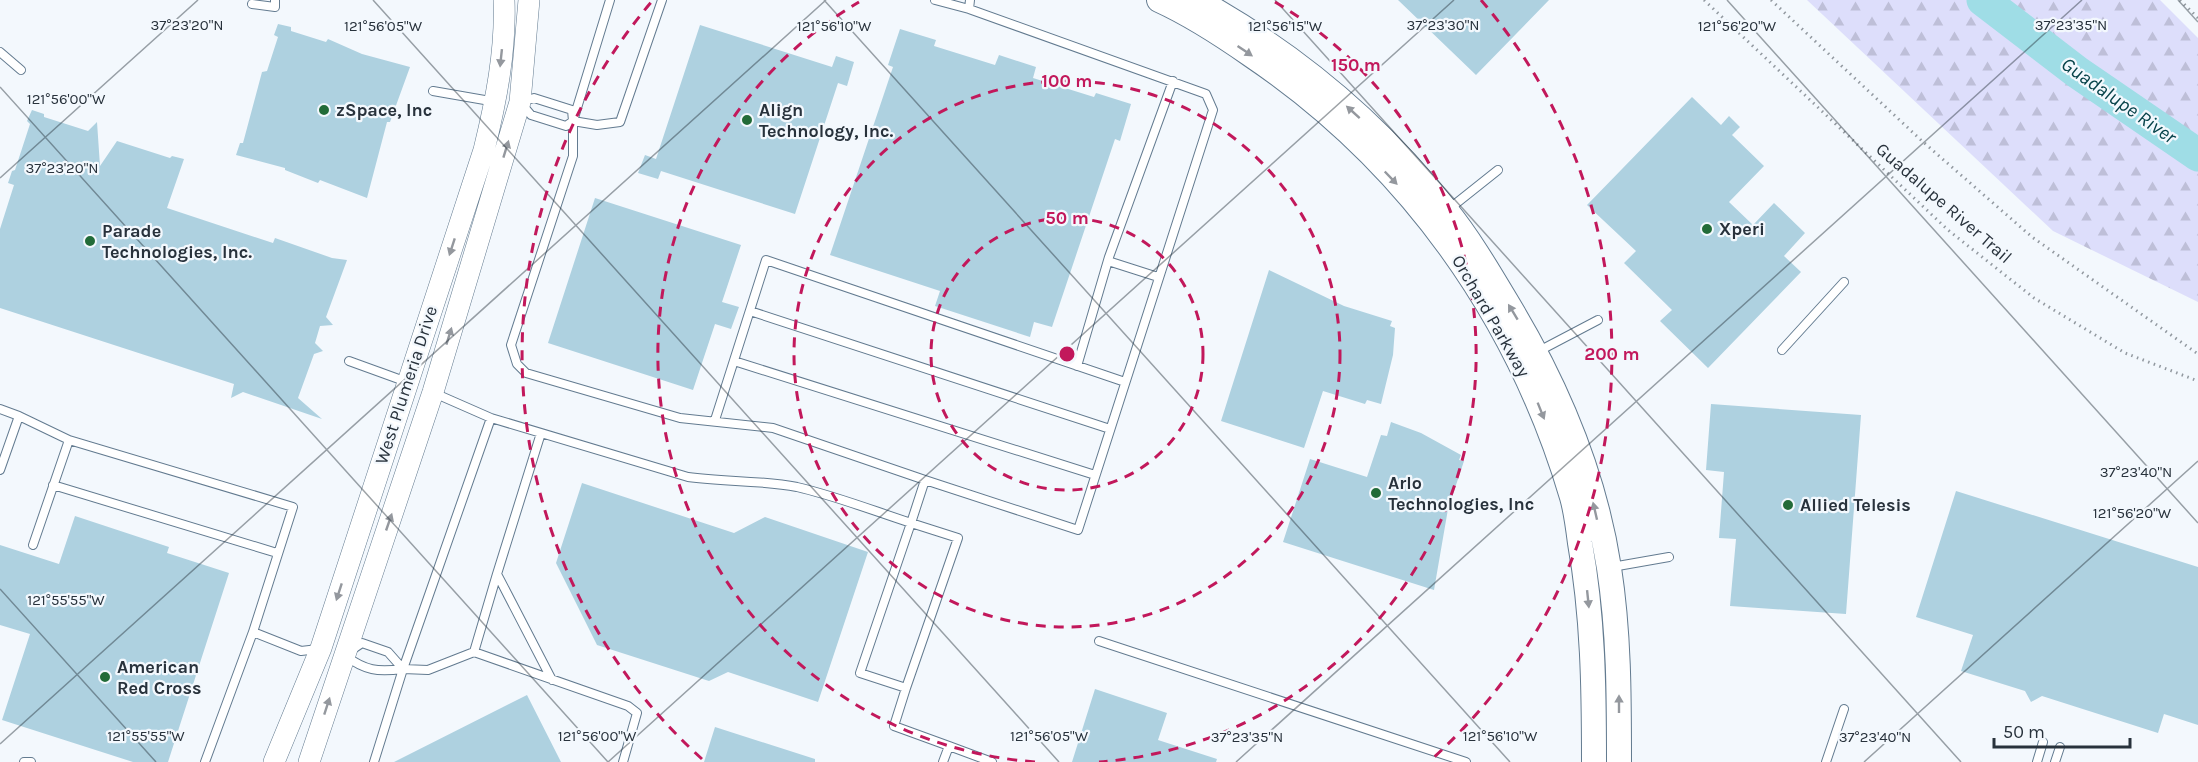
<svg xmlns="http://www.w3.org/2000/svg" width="2198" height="762" viewBox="0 0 2198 762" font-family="Karla,sans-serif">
  <defs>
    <pattern id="forest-firs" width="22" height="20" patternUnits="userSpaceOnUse" patternTransform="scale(1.5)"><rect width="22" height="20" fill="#dddefb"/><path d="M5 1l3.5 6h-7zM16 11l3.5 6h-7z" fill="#bebfd8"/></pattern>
  </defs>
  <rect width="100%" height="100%" fill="#f3f8fd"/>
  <!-- forest -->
  <path fill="url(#forest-firs)" d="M1807 0H2160L2198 38V302L2053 231Z"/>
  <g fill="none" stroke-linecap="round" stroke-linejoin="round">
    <!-- river -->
    <path stroke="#9fdde6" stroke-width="33" d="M1983 0 2077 72 2198 155"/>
  </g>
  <!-- building -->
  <path fill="#aed1e0" d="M1398 0H1549L1476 75Z
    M278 24 291 27V31L326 42 328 39 362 54 410 67 390 122H387L367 198 320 180 318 183 285 170V168L236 155 240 143H243L262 72 267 71 278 37 274 35Z
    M700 25 832 67 836 56 854 62 847 86 838 83 795 214 661 171 658 179 638 173 645 155 656 159Z
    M900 29 936 40 934 46 995 65 999 55 1036 67 1033 78 1094 97 1096 93 1131 104 1120 141 1115 139 1052 327 1034 322 1030 337 935 306 940 291 830 255 893 67 888 65Z
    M1692 97 1721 125 1729 116 1740 127 1732 135 1764 166 1729 202 1753 225 1774 203 1805 233 1784 256 1801 272 1708 368 1660 321 1672 310 1624 263 1636 251 1587 205Z
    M32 110 44 114V117L88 131 97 122 100 166 117 141 170 158 172 156 184 159 167 208 273 243 275 238 332 258 347 260 326 317 333 325 320 326 315 343 323 351 314 354 298 398 322 419 243 392 231 398 234 384 0 308V229L14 185 8 183 12 171 15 170 30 124 27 121Z
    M595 198 741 245 722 302 739 307 731 329 715 324 693 390 548 343Z
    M1269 270 1344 306 1392 321 1390 326 1395 328 1393 355 1381 404 1367 400 1365 404 1323 391 1304 448 1221 421Z
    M1711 404 1861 415 1846 614 1730 606 1736 539 1719 538 1724 472 1706 470Z
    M1391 422 1421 433 1461 455 1459 460 1464 461 1448 509 1434 590 1283 542 1310 459 1367 477 1381 435 1387 436Z
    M582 483 734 533 765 517 868 552 818 702 728 672 709 681 597 645 556 563Z
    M1956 491 2198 567V725L2164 714 2158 733 2042 696 2031 702 2025 691 1961 671 1973 635 1916 617Z
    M75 516 169 547 167 553 229 573 168 762H133L2 720 30 634 0 625V545L59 564Z
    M1095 689 1167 713 1158 740 1217 759 1216 762H1072Z
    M527 695 561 762H394Z
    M715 727 815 759V762H704Z"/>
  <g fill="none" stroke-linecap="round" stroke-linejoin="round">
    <!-- service casing -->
    <g stroke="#637b90" stroke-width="10">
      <path id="service" d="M610 0 573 121V156L511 345 517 364 526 373 680 418 773 428 925 480
        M935 0 969 9
        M252 4 275 7V0
        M0 52 21 70
        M433 91 496 102
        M534 98 572 110 573 121 566 126 531 115 520 102Z
        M573 121 597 125 620 122 662 0
        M1449 209 1498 170
        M1108 261 1158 277
        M750 311 1110 429
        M1782 350 1844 282
        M1537 352 1598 320
        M349 361 407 382
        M734 361 1095 475
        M1077 366 1109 257 1173 81
        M434 393 491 418
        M0 409 19 416 0 470
        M19 416 69 440 293 507 253 632 301 651 318 649
        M715 420 766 260 1125 382
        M541 433 497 574 552 680
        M53 485 277 553
        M33 545 69 440
        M1612 567 1669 557
        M1099 641 1466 762
        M362 643 388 652 403 669C377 672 366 671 344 655Z
        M474 652 497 574
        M403 669 428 670 474 652 628 706 637 713 623 762
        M906 688 958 538 911 523 860 673 906 688 894 726 949 746 943 762
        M949 746 992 762
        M24 762H31
        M205 762 253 632
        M374 762 403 669 491 418 688 477C724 482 761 480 797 487 836 496 874 511 911 523L925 480 1078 530 1213 110 1206 94 969 9 970 0
        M1826 762 1844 709
        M2037 762 2043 742
        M2055 762 2060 747"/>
    </g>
    <!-- tertiary casing -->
    <g stroke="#637b90" stroke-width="22">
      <path id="tertiary" d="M274 762 321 648 484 150C496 101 506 51 504 0
        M309 762 433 392 520 102 529 0"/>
    </g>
    <!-- secondary casing -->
    <g stroke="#637b90" stroke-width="26">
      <path id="secondary" d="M1159 0C1192 15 1221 34 1251 55 1408 161 1518 315 1572 497 1576 511 1578 527 1580 543 1593 616 1594 688 1594 762
        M1197 0C1293 53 1378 124 1446 210 1471 241 1491 276 1512 311 1559 390 1595 477 1609 568 1619 632 1619 697 1619 762"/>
    </g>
    <!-- path -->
    <path stroke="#9299a0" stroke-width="3" stroke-dasharray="1.5 4.5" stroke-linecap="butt" d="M1704 0 1948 230 2034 298 2125 353 2198 381
      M1771 0 1922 141 2032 237 2198 354
      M2180 0 2198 18"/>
    <!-- service -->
    <use href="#service" stroke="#fff" stroke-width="8"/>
    <!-- tertiary -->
    <use href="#tertiary" stroke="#fff" stroke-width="21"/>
    <!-- secondary -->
    <use href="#secondary" stroke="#fff" stroke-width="24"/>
  </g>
  <!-- one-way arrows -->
  <defs><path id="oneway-solid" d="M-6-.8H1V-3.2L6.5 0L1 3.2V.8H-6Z" transform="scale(1.5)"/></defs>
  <g fill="#94989e">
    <use href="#oneway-solid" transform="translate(1245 51) rotate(34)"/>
    <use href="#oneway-solid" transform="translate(501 58) rotate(96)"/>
    <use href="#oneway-solid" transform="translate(1353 112) rotate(-138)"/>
    <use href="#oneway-solid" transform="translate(506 149) rotate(-73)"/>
    <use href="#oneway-solid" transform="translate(1391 178) rotate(46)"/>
    <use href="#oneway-solid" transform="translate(452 247) rotate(108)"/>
    <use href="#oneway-solid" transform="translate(1513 312) rotate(-121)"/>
    <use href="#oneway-solid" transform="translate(449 336) rotate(-73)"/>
    <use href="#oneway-solid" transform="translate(1541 411) rotate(68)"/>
    <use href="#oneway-solid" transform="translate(1595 511) rotate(-103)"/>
    <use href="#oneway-solid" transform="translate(389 522) rotate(-71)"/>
    <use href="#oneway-solid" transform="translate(339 592) rotate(108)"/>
    <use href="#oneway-solid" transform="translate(1588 599) rotate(84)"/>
    <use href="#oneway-solid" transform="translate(1619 704) rotate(-90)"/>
    <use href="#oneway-solid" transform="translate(327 706) rotate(-72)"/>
  </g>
  <!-- ticks -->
  <path fill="none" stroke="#28323c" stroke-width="1.5" stroke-opacity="0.45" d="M373 0 1059 762M824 0 1510 762M1275 0 1961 762M1727 0 2198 523M2178 0 2198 22M0 87 608 762M0 178 198 0M0 589 156 762M0 744 826 0M608 762 1454 0M1236 762 2082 0M1864 762 2198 461"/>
  <!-- distance rings -->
  <g fill="none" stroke="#c2185b" stroke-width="3" stroke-dasharray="10 8">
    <circle cx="1067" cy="354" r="136"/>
    <circle cx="1067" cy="354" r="273"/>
    <path d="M1035 762A409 409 0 0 1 859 2M1275 2A409 409 0 0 1 1099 762"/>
    <path d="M702 759A545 545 0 0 1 653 0M1481 0A545 545 0 0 1 1432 759"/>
  </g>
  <!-- markers -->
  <g fill="#226b38" stroke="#f3f8fd" stroke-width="2">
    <circle cx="324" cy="110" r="6"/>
    <circle cx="747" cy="120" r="6"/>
    <circle cx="1707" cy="229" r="6"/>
    <circle cx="90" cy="241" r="6"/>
    <circle cx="1376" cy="493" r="6"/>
    <circle cx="1788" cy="505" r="6"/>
    <circle cx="105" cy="677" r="6"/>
  </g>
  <g text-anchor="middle" stroke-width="4.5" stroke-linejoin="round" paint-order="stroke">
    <!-- poi labels -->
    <g font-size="18" font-weight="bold" fill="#28323c" stroke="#f3f8fd" text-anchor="start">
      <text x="336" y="116">zSpace, Inc</text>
      <text x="759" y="116">Align<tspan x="759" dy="21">Technology, Inc.</tspan></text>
      <text x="1719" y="235">Xperi</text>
      <text x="102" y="237">Parade<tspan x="102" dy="21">Technologies, Inc.</tspan></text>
      <text x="1388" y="489">Arlo<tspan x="1388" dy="21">Technologies, Inc</tspan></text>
      <text x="1800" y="511">Allied Telesis</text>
      <text x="117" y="673">American<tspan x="117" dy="21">Red Cross</tspan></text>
    </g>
    <!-- street labels -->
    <g font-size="18" fill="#28323c" stroke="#f3f8fd">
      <text transform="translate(1944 203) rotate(41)" y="6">Guadalupe River Trail</text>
      <text transform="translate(1491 316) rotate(60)" y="6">Orchard Parkway</text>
      <text transform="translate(406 385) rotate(-72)" y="6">West Plumeria Drive</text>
    </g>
    <!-- water labels -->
    <g font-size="20" font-style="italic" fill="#07434a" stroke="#f3f8fd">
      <text transform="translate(2119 100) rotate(35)" y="7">Guadalupe River</text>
    </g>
  </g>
  <g font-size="15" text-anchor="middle" fill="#28323c" stroke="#f3f8fd" stroke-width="4.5" stroke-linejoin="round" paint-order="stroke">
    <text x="187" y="30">37°23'20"N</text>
    <text x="1443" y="30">37°23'30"N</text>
    <text x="2071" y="30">37°23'35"N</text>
    <text x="383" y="31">121°56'05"W</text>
    <text x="834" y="31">121°56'10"W</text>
    <text x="1285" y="31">121°56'15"W</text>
    <text x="1737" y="31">121°56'20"W</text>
    <text x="66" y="104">121°56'00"W</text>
    <text x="62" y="173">37°23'20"N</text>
    <text x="2136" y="477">37°23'40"N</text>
    <text x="2132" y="518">121°56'20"W</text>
    <text x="66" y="605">121°55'55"W</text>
    <text x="146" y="741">121°55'55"W</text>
    <text x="597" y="741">121°56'00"W</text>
    <text x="1049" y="741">121°56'05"W</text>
    <text x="1500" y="741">121°56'10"W</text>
    <text x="1247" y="742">37°23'35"N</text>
    <text x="1875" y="742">37°23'40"N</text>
  </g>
  <circle cx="1067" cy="354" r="9" fill="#c2185b" stroke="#f3f8fd" stroke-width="3"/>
  <g font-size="18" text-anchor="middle" font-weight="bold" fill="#c2185b" stroke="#f3f8fd" stroke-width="4.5" stroke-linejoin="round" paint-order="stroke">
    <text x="1356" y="71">150 m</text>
    <text x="1067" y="87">100 m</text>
    <text x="1067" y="224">50 m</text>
    <text x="1612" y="360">200 m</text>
  </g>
  <!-- scale -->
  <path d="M1994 738v9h136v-9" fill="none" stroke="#28323c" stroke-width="3"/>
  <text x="2003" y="738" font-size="18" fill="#28323c" stroke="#f3f8fd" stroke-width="4.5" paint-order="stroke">50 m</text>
</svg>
